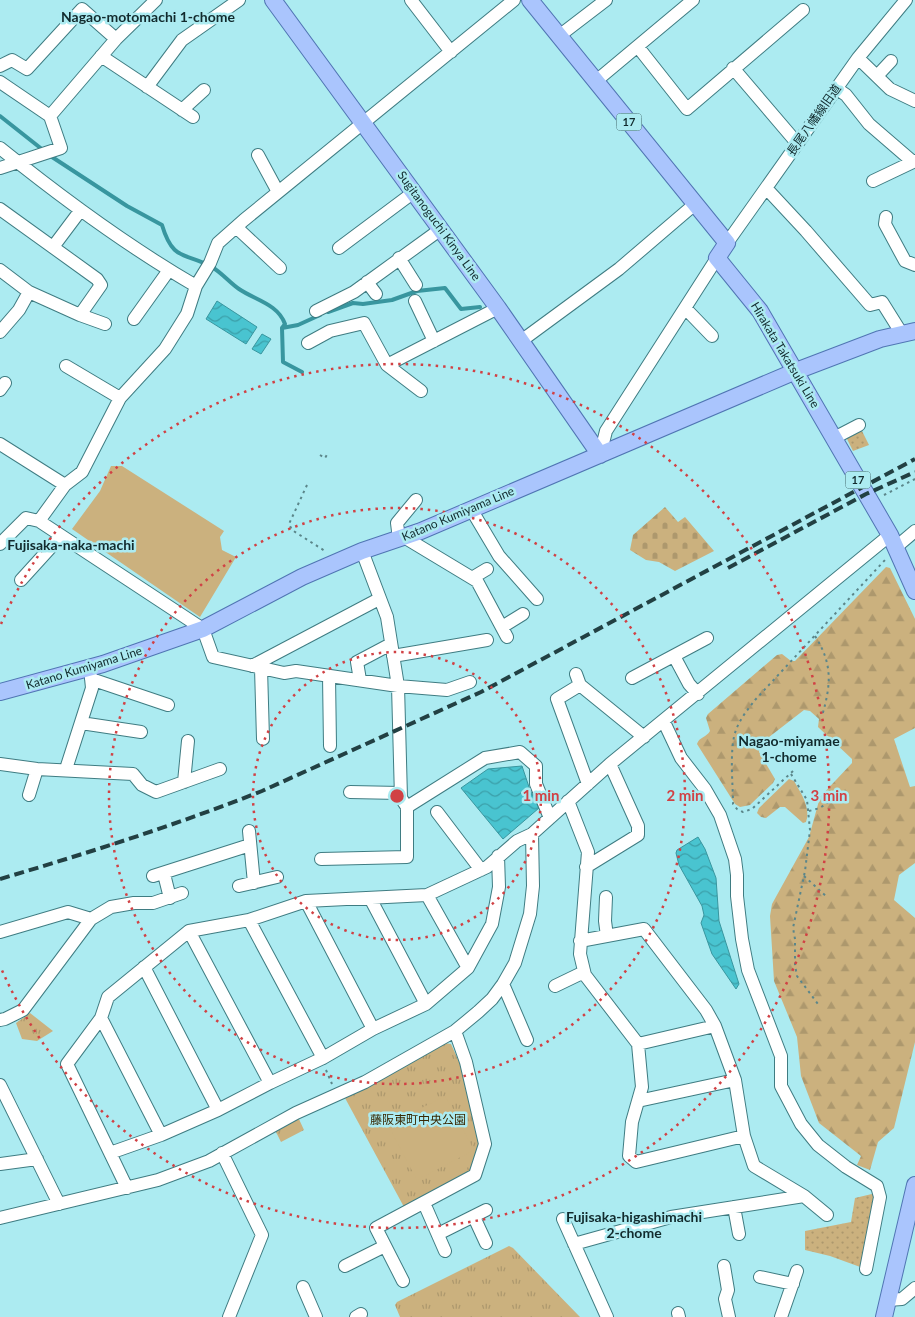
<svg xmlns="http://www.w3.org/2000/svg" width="915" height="1317" viewBox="0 0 915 1317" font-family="Lato,'Noto Sans JP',sans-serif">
  <defs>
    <pattern id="grass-dots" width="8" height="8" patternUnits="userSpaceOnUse" patternTransform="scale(1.25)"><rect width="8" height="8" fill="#cbb17e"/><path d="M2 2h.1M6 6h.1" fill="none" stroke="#ad986d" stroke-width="1.8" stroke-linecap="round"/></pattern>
    <pattern id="forest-firs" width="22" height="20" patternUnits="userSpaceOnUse" patternTransform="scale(1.25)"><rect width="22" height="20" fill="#cbb17e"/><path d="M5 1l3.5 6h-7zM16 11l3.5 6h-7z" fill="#ad986d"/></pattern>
    <pattern id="cemetery-stones" width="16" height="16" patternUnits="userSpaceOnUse" patternTransform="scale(1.25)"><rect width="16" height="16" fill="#cbb17e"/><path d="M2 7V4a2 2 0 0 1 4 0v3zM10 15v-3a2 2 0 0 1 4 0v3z" fill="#ad986d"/></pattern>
    <pattern id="park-tufts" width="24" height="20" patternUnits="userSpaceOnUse" patternTransform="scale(1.25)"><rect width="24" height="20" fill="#cbb17e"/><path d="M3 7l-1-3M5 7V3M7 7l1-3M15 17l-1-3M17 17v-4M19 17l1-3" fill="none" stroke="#ad986d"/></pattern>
    <pattern id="water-waves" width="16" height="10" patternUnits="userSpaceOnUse" patternTransform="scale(1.25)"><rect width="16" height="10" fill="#49c4d0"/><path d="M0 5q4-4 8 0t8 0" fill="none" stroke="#3b9fa9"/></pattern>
  </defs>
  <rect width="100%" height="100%" fill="#acebf1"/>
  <!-- grass -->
  <path fill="url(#grass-dots)" d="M860 427 869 445 853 451 845 435Z
    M876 1193 863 1268 830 1256 805 1250V1231L851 1222 855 1198Z"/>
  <!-- forest -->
  <path fill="url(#forest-firs)" d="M886 567 890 568 915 619V728L894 739 910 787 915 786V863L899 875 894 900 915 918V1042L894 1128 878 1142 870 1170 857 1165 861 1156 819 1123 801 1076 797 1037 774 981 770 916 772 904 809 837 820 797 852 763V759L818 727 819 719 810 711 804 710 760 744 759 752 775 779 773 783 750 805 740 807 735 804 697 744C699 737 707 737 710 731L706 718 708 714 777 655 782 654 791 661H795Z
    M789 779 794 781C801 793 811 808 806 822L803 823 785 807H780L766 818 761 817 757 813 759 808Z"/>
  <!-- cemetery -->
  <path fill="url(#cemetery-stones)" d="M665 507 678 522 685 517 714 551 675 571 659 562 646 560 630 550 633 535Z"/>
  <!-- park -->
  <path fill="url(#park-tufts)" d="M30 1013 53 1031 37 1041 22 1039 16 1023Z
    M444 1043 451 1044 460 1064 479 1142 471 1171 404 1207 345 1098Z
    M298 1117 304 1130 281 1142 275 1130Z
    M509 1246 513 1248 580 1317H400L395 1305 397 1302Z"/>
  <!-- pitch -->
  <path fill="#cbb17e" d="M111 466H122L224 531 220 537 222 550 236 557 200 617 72 529 100 491Z
    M445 1096 474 1150 417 1180 388 1125Z"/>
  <!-- water -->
  <path fill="url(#water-waves)" stroke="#38969f" d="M217 301 257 327 246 344 206 319Z
    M262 334 271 339 261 354 252 349Z
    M522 766 530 790 539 808 503 839 461 788 488 769Z
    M698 837 705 849 716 878 719 921 739 984 736 989 712 954 701 923 704 915 702 906 679 865 676 853 677 850Z"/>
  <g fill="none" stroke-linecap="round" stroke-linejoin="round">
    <!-- stream -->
    <path stroke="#38969f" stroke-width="4" d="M0 116 43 150
      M49 155 127 206 162 225C173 262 185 252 212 267 222 273 230 283 239 289 255 300 278 304 285 324L282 328 283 362 302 372
      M328 312 353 303 363 304 392 300 417 291 445 288 461 309 480 307
      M282 328 298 325 320 315"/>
    <!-- minor casing -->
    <g stroke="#3f7c82" stroke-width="14">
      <path id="minor" d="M411 0 451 52
        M559 36 606 0
        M638 47 687 109 803 10
        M101 56 193 117
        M858 58 890 89 915 101
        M0 66 12 60 27 69 82 9 116 39
        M733 68 797 143
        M877 76 891 61
        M596 81 693 0
        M0 82 50 116
        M147 87 182 40 239 0
        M836 88 846 95 869 124 913 162
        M182 110 204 90
        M0 148C62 198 127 246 196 286
        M258 155 278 192
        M0 168 61 148 50 116 116 39 156 0
        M873 181 915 161
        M766 188 806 231 870 305 882 302 902 334
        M0 209 97 279 101 285 80 315
        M886 217 885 224 905 261 915 265
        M236 227 280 268
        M727 243 858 58 906 0
        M53 247 80 211
        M339 248 414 192
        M399 258 416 285
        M0 270 29 292 80 315 105 324
        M367 282 376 294
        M415 301 434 341
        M685 308 712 336
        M316 311 354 292 441 229
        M134 319 169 270
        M0 332 19 310 29 292
        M521 341 619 269 695 204
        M308 343 330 331 364 323 387 365 421 391
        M387 365 498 308
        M66 366 120 398
        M0 390 5 383
        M834 438 859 425
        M0 444 65 485
        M600 455 606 431 717 258
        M471 509 499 556 537 599
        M404 537 477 581 507 637
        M399 539 397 523 416 500
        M0 544 26 518 39 521
        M895 548 915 531
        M362 551 387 617 398 686 401 798 407 807 485 758 520 752 536 766V784L550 818
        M472 578 487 569
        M21 580 61 536
        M502 627 523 614
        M393 656 487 640
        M674 656 689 684 698 694
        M252 666 379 599
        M261 668 263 739
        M576 674 580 685 644 737
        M329 676 330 746
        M632 678 707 638
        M91 679 168 705
        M360 680 357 662 391 644
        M470 682 447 690 398 686 296 671 284 673 213 657 203 629 39 521 65 485 82 472 120 398 165 349 187 314 196 286 210 263 218 243 244 220 514 0
        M580 685 557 699 588 784
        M664 722 681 758 705 789 720 815 735 859 737 875V896L742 939 748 970 781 1056V1086L801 1124 818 1145 846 1167 877 1186 880 1197 866 1269
        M81 723 141 732
        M0 764 37 769 133 774 142 785 156 792 220 769
        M66 769 92 688 90 668
        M184 782 188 741
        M350 792 400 793
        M29 795 37 769
        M568 801 588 852 580 954 585 975 638 1044 642 1087 632 1122 629 1156 636 1162 744 1136
        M437 812 481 870
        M249 831 254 883
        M321 859 407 857V807
        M586 867 638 835V826L610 764
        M164 874 170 898
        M153 876 250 845
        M239 886 277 877
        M427 895 468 968
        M606 897 605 921 607 936
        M370 898 426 1004
        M306 901 373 1029
        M249 920 323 1058
        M189 931 270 1083
        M0 932 68 912 91 919
        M580 941 644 929 706 1010 715 1026 735 1080 744 1136 754 1166 804 1196 827 1215
        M144 967 218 1110
        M503 984 527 1040
        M555 986 584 972
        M101 1018 161 1135
        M0 1020 5 1019 23 1010 91 919 111 907 134 903H153L182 893
        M638 1044 715 1026
        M0 1085 59 1204
        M638 1101 735 1080
        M110 1153 161 1135 218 1110 270 1083 323 1058 373 1029 426 1004 468 968 492 924 499 887 498 856
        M222 1153 262 1235 229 1317
        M0 1164 37 1159
        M127 1188 67 1064 101 1018 108 997 189 931 249 920 306 901 427 895 487 867 517 841 532 834
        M424 1203 445 1251
        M734 1207 739 1234
        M474 1217 486 1243
        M0 1218 158 1180 209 1161 296 1113 365 1082 455 1031 478 1012 492 999 503 984 515 963 530 914 533 886 532 834 610 764 890 535
        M563 1219 607 1317
        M438 1234 486 1210
        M574 1244 671 1217 804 1196
        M345 1266 385 1246
        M724 1266 728 1290 725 1299 729 1317
        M760 1277 793 1284
        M403 1281 376 1228 475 1175 485 1144 466 1062 455 1031
        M303 1287 316 1317
        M888 1300 902 1299 915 1288
        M678 1313 679 1317
        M356 1317 361 1314
        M781 1317 797 1271"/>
    </g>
    <!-- major casing -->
    <g stroke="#5075b3" stroke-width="18">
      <path id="major" d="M273 0 498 308 600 455
        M530 0 727 243 717 258 760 311 890 535 915 591
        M0 692 103 664 203 629 302 577 362 551 421 531 796 371 880 339 915 331
        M884 1317 915 1185"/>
    </g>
    <!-- path -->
    <path stroke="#5b868a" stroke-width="2" stroke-dasharray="2.5 4" stroke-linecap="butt" d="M320 455 325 458 328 453
      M307 485 289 524 292 530 325 551
      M884 495 915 479
      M815 636C833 664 831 685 822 716
      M793 771 752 809 743 812 737 809 733 804C733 784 729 748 736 730 740 719 748 709 755 700L885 560
      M791 774 807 800 810 830 805 871 793 928 795 939V965L797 976 818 1004
      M815 798 816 797
      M809 811 820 808 831 800
      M804 876 828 898
      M326 1070 332 1084"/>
    <!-- minor -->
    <use href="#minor" stroke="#fff" stroke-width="12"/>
    <!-- major -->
    <use href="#major" stroke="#aac5fd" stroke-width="16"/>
    <!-- rail -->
    <path stroke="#224043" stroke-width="4" stroke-dasharray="10 5" stroke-linecap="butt" d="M728 568 866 494 915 472
      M0 879C88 853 176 825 262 791L481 692 915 459"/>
  </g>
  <!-- distance rings -->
  <g fill="none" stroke="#d14144" stroke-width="2.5" stroke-dasharray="2.5 5">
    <circle cx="397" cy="796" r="144"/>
    <circle cx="397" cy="796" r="288"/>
    <path d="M1 624A432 432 0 1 1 1 968"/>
  </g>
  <g text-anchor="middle" stroke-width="5" stroke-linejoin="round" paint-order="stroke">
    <!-- shield labels -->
    <g fill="#acebf1" stroke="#406468" stroke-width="1">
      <rect x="616.5" y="113.5" width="25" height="17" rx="4"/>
      <rect x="845.5" y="471.5" width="25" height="17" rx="4"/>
    </g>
    <g font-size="11" font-weight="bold" fill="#112a2d">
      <text x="629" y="126">17</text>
      <text x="858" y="484">17</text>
    </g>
    <!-- street labels -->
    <g font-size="12" fill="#112a2d" stroke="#acebf1">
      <text transform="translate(814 120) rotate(-55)" y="4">長尾八幡線旧道</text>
      <text transform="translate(439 226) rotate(54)" y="4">Sugitanoguchi Kinya Line</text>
      <text transform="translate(785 355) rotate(59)" y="4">Hirakata Takatsuki Line</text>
      <text transform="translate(458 514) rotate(-23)" y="4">Katano Kumiyama Line</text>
      <text transform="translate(84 668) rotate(-17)" y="4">Katano Kumiyama Line</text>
    </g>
    <!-- park labels -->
    <g font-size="12" fill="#382803" stroke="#acebf1">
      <text x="418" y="1124">藤阪東町中央公園</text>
    </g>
    <!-- neighbourhood labels -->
    <g font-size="14" font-weight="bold" fill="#112a2d" stroke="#acebf1">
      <text x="148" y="22">Nagao-motomachi 1-chome</text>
      <text x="71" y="550">Fujisaka-naka-machi</text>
      <text x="789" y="746">Nagao-miyamae<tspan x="789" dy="16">1-chome</tspan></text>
      <text x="634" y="1222">Fujisaka-higashimachi<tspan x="634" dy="16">2-chome</tspan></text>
    </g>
  </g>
  <circle cx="397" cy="796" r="8" fill="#d14144" stroke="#acebf1" stroke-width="2.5"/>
  <g font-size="15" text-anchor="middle" font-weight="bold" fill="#d14144" stroke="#acebf1" stroke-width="5" stroke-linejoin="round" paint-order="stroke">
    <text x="541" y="801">1 min</text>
    <text x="685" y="801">2 min</text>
    <text x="829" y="801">3 min</text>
  </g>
</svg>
